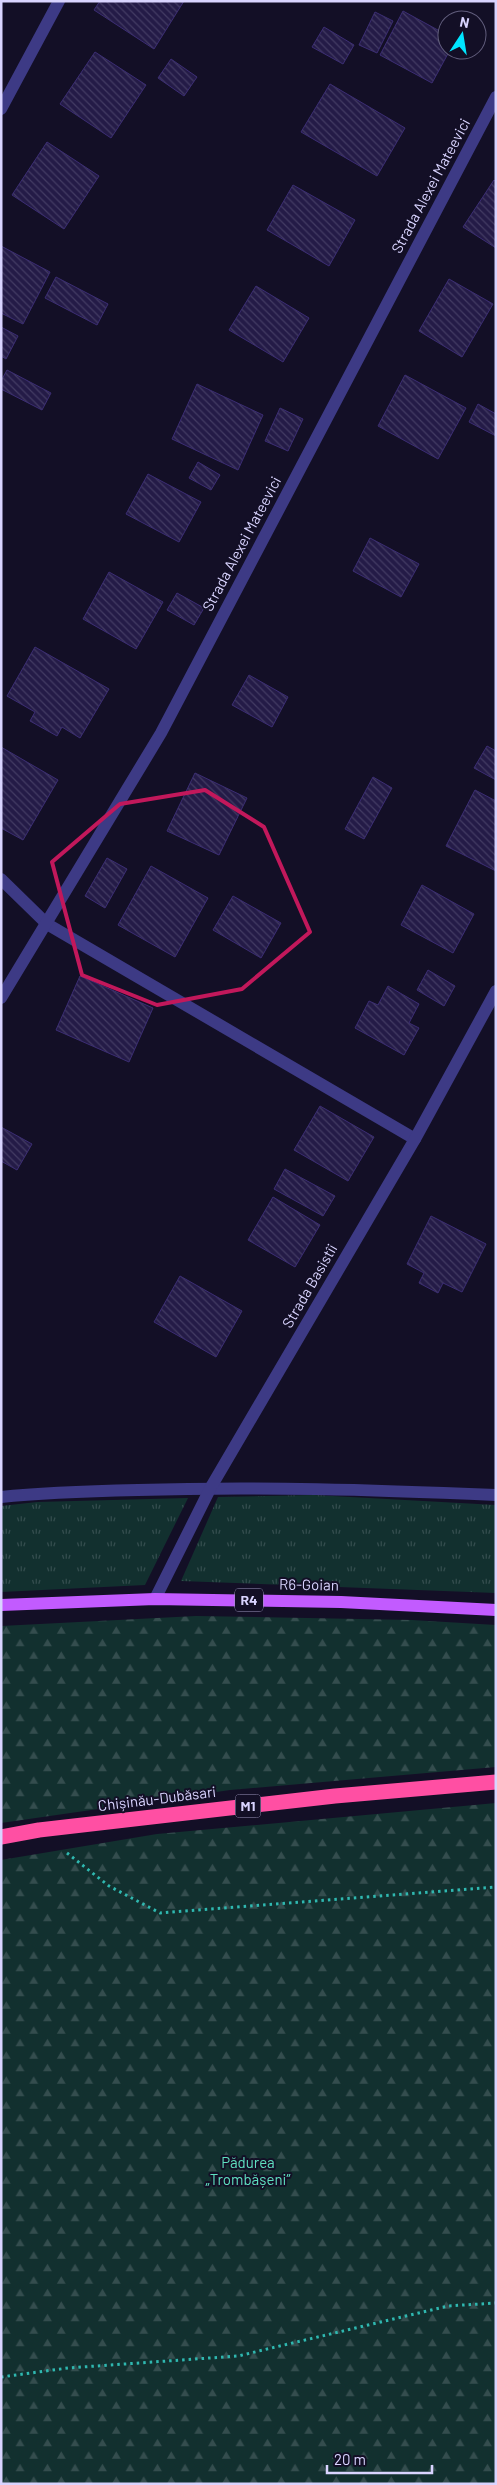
<svg xmlns="http://www.w3.org/2000/svg" width="497" height="2485" viewBox="0 0 497 2485" font-family="Barlow,sans-serif">
  <defs>
    <pattern id="grass-tufts" width="24" height="20" patternUnits="userSpaceOnUse" patternTransform="scale(1.25)"><rect width="24" height="20" fill="#12302f"/><path d="M3 7l-1-3M5 7V3M7 7l1-3M15 17l-1-3M17 17v-4M19 17l1-3" fill="none" stroke="#344d4e"/></pattern>
    <pattern id="forest-firs" width="22" height="20" patternUnits="userSpaceOnUse" patternTransform="scale(1.25)"><rect width="22" height="20" fill="#12302f"/><path d="M5 1l3.5 6h-7zM16 11l3.5 6h-7z" fill="#344d4e"/></pattern>
    <pattern id="building-back-hatch" width="6" height="6" patternUnits="userSpaceOnUse" patternTransform="scale(1.25)"><rect width="6" height="6" fill="#241b47"/><path d="M-1 5l2 2M0 0l6 6M5-1l2 2" fill="none" stroke="#433b63"/></pattern>
  </defs>
  <rect width="100%" height="100%" fill="#130f26"/>
  <!-- grass -->
  <path fill="url(#grass-tufts)" d="M314 1495 496 1505V1593L181 1581 218 1497Z
    M188 1498 145 1585 1 1592V1506L37 1502Z"/>
  <!-- forest -->
  <path fill="url(#forest-firs)" d="M196 1616 412 1620 496 1625V1767L230 1790 1 1823V1626Z
    M496 1803V2484H1V1860L157 1834Z"/>
  <!-- building -->
  <path fill="url(#building-back-hatch)" stroke="#3b2d73" d="M100 1H184L154 49 94 10Z
    M403 11 447 35V50H450L432 83 380 55Z
    M375 12 393 21 377 53 359 45Z
    M324 27 354 45 343 64 312 47Z
    M95 52 146 85 111 138 60 104Z
    M171 59 197 77 184 96 158 78Z
    M330 84 405 128 377 176 301 132Z
    M47 142 99 176 64 229 12 195Z
    M494 180 496 182V248L463 227Z
    M293 185 355 220 329 266 267 230Z
    M1 246 50 272 23 324 1 313Z
    M56 277 108 304 97 325 45 298Z
    M449 279 493 304 462 357 419 331Z
    M256 286 309 318 283 362 229 330Z
    M1 327 18 336 6 359 1 356Z
    M7 370 51 393 42 410 1 389V381Z
    M405 375 466 408 438 459 378 426Z
    M197 384 263 415 238 470 172 439Z
    M478 404 496 414V436L469 422Z
    M280 408 303 419 288 451 265 441Z
    M198 462 220 475 211 490 189 478Z
    M148 474 201 502 179 542 126 514Z
    M370 538 419 564 401 597 353 571Z
    M109 572 163 602 136 649 83 619Z
    M177 593 204 608 194 625 167 610Z
    M35 647 109 689 80 738 62 727 57 736 30 721 35 712 7 696Z
    M249 675 288 697 272 727 232 705Z
    M487 746 496 751V780L474 768Z
    M1 747 58 780 23 840 1 828Z
    M195 773 247 798 219 855 167 831Z
    M373 777 392 788 364 839 345 829Z
    M475 790 496 801V871L446 846Z
    M107 858 127 869 105 908 85 896Z
    M151 866 208 898 175 957 118 925Z
    M422 885 474 914 453 953 401 925Z
    M233 896 281 923 261 958 213 930Z
    M428 970 455 986 444 1006 417 990Z
    M80 976 153 1008 129 1062 56 1030Z
    M388 986 419 1004 409 1023 419 1028 404 1055 355 1028 369 1001 378 1005Z
    M320 1106 374 1137 348 1181 294 1150Z
    M1 1127 32 1144 17 1170 1 1161Z
    M285 1169 335 1196 323 1216 274 1189Z
    M273 1197 320 1225 295 1267 248 1240Z
    M431 1216 486 1244 462 1292 443 1283 438 1293 419 1283 424 1273 407 1264Z
    M180 1276 242 1311 216 1357 154 1322Z"/>
  <g fill="none" stroke-linecap="round" stroke-linejoin="round">
    <!-- path -->
    <path stroke="#2fb8b0" stroke-width="3" stroke-dasharray="2.5 4" stroke-linecap="butt" d="M67 1853 109 1886 160 1913 496 1887
      M1 2377 68 2368 238 2356 448 2306 496 2303"/>
    <!-- lane -->
    <path stroke="#3d3a85" stroke-width="12" d="M1 879 47 924 415 1139
      M1 1497C47 1492 92 1491 138 1490 258 1486 376 1490 496 1495"/>
    <!-- street -->
    <path stroke="#3d3a85" stroke-width="12" d="M1 109 59 1
      M1 998 161 733 496 97
      M155 1599 211 1487 415 1139 496 991"/>
    <!-- primary -->
    <path stroke="#c25bff" stroke-width="12" d="M1 1605 155 1599 341 1602 496 1610"/>
    <!-- highway -->
    <path stroke="#ff4fa3" stroke-width="15" d="M1 1837 39 1830 335 1796 496 1782"/>
  </g>
  <!-- marked area -->
  <path fill="none" stroke="#c2185b" stroke-width="4" stroke-linejoin="round" d="M205 790 264 827 310 932 242 989 157 1005 82 975 52 862 120 804Z"/>
  <g text-anchor="middle" stroke-width="4" stroke-linejoin="round" paint-order="stroke">
    <!-- shield labels -->
    <g fill="#130f26" stroke="#9e99be" stroke-width="1">
      <rect x="235" y="1588.5" width="28" height="23" rx="4"/>
      <rect x="235.5" y="1794.5" width="25" height="23" rx="4"/>
    </g>
    <g font-size="14" font-weight="bold" fill="#d9d4ff">
      <text x="249" y="1605">R4</text>
      <text x="248" y="1811">M1</text>
    </g>
    <!-- street labels -->
    <g font-size="15" fill="#d9d4ff" stroke="#130f26">
      <text transform="translate(431 186) rotate(-62)" y="5">Strada Alexei Mateevici</text>
      <text transform="translate(242 544) rotate(-62)" y="5">Strada Alexei Mateevici</text>
      <text transform="translate(310 1286) rotate(-60)" y="5">Strada Basistîi</text>
      <text transform="translate(309 1585) rotate(1)" y="5">R6-Goian</text>
      <text transform="translate(157 1799) rotate(-7)" y="5">Chișinău-Dubăsari</text>
    </g>
    <!-- park labels -->
    <g font-size="15" fill="#5fe0c0" stroke="#130f26">
      <text x="248" y="2168">Pădurea<tspan x="248" dy="17">„Trombășeni”</tspan></text>
    </g>
  </g>
  <!-- border -->
  <rect width="497" height="2485" fill="none" stroke="#d9d4ff" stroke-width="5"/>
  <!-- north arrow -->
  <g transform="translate(462 35) rotate(12)"><circle r="24" fill="#130f26" stroke="#625e7d"/>
  <path d="M0-4L9 19L0 12L-9 19Z" fill="#00e5ff"/>
  <text y="-8" font-size="14" font-weight="bold" text-anchor="middle" fill="#d9d4ff">N</text>
  </g>
  <!-- scale -->
  <path d="M327 2465v8h105v-8" fill="none" stroke="#d9d4ff" stroke-width="2.5"/>
  <text x="334" y="2465" font-size="15" fill="#d9d4ff" stroke="#130f26" stroke-width="4" paint-order="stroke">20 m</text>
</svg>
